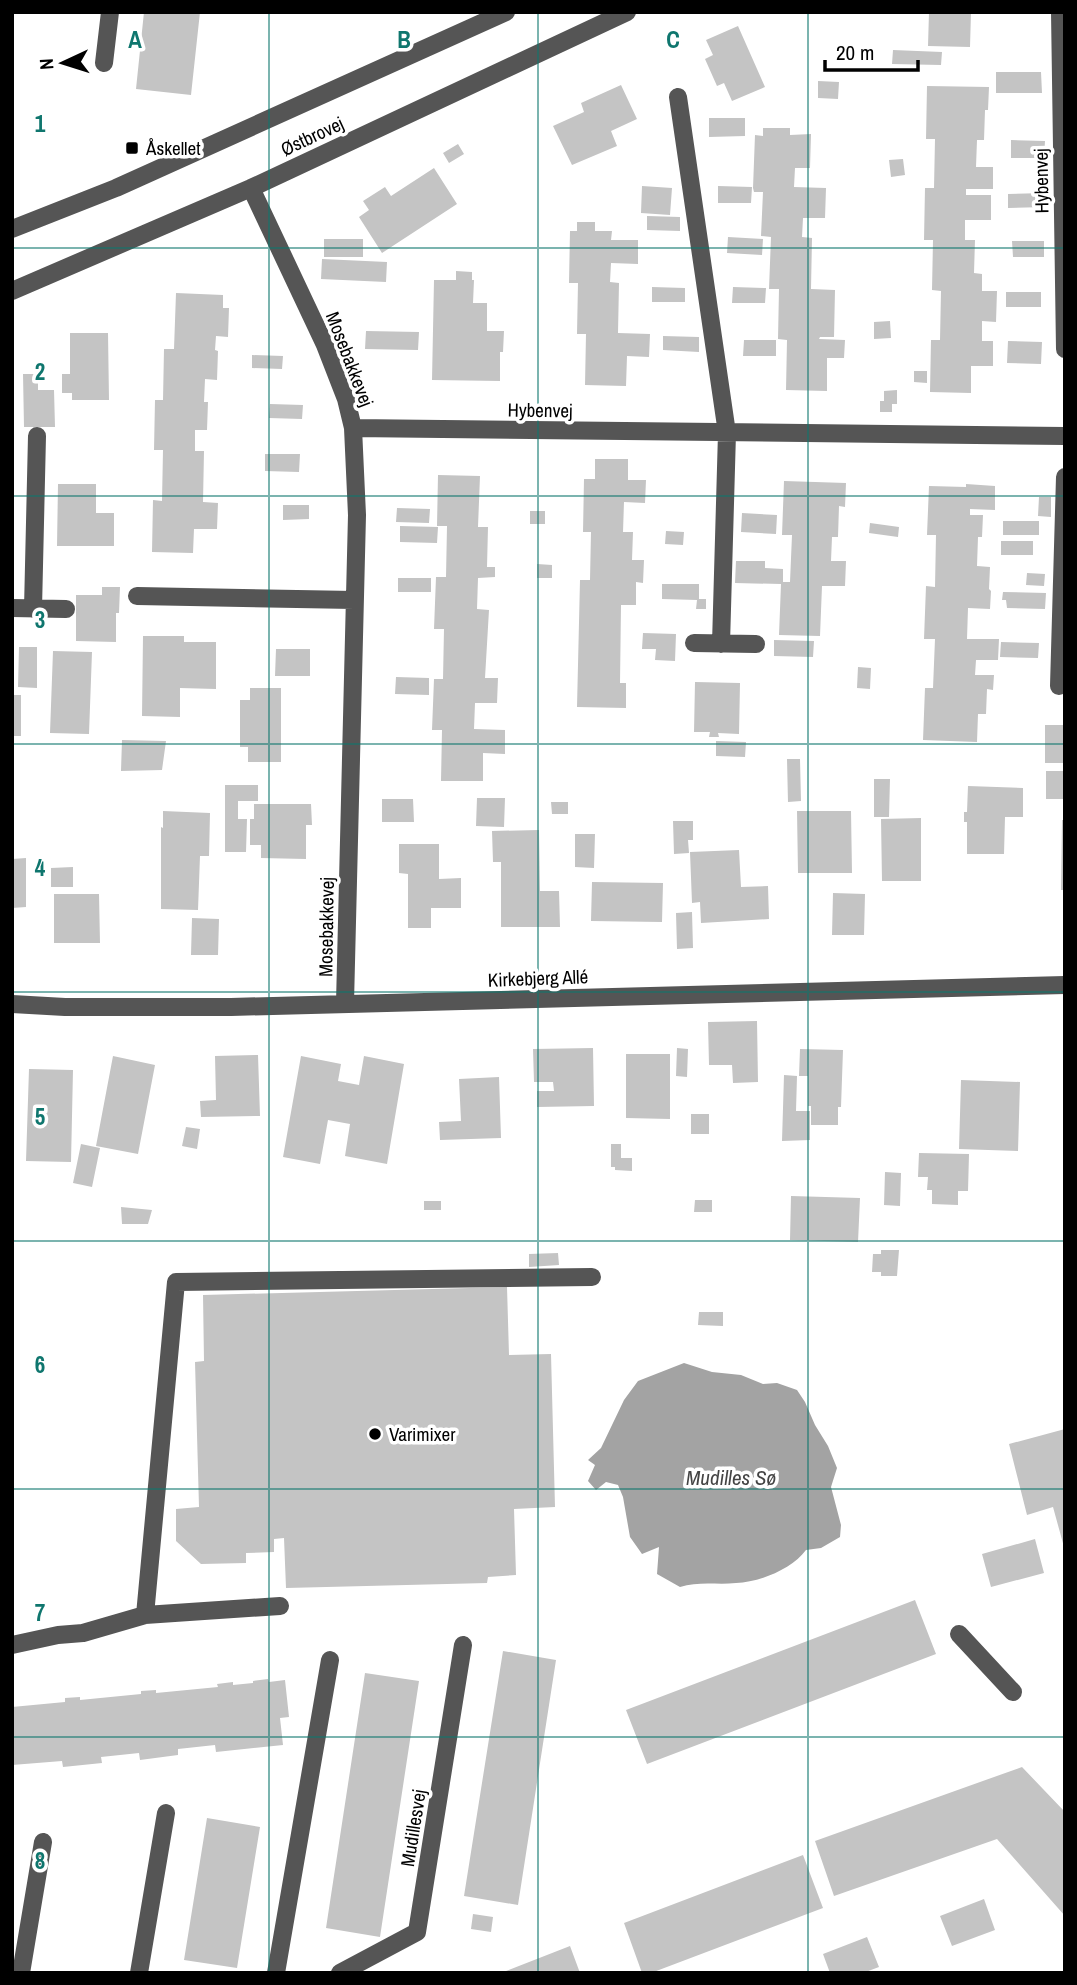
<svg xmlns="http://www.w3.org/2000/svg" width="1077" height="1985" viewBox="0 0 1077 1985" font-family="'Archivo Narrow',sans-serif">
  <rect width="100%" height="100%" fill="#fff"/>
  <!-- water -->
  <path fill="#a3a3a3" d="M684 1363 712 1372 741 1375 763 1384 777 1383 797 1390 805 1402 815 1425 828 1446 837 1468 831 1487 841 1525 840 1537 821 1548 806 1550C792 1569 760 1582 736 1583 717 1585 698 1581 680 1587L657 1574 659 1547 642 1554 630 1537 623 1497 618 1485 606 1482 596 1490 588 1481 595 1465 588 1460 601 1448 624 1400 638 1381Z"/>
  <!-- building -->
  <path fill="#c4c4c4" d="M144 12H200L191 95 136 89Z
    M929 12H971L970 47 928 46Z
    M738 26 765 87 732 101 724 83 717 86 705 59 713 55 706 40Z
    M893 50 942 52 941 65 892 64Z
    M996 72H1041L1042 93H996Z
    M818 81 839 82 838 99 818 98Z
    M621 85 637 119 611 131 617 146 572 165 553 126 584 112 581 103Z
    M927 86 989 87 988 110H985L984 140H977L976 167H993V189H966V195H991V220H965V240H975L974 273 982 274V291H997L996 322 982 321V341H993V366H971V393L930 392 931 340H940L941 291 932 290 933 240H924L925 188H934L935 139H926Z
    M709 118H745V136L709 137Z
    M763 128H790V135L811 134 810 168H795L794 187 826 188 825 218H803L802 237 812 238 811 289 835 290 834 337H820L819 339 845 340 844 358H827V391L786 390 787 340 778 339 779 289H769L771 237 761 236 763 192H754L753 188 755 135 763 136Z
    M1011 140 1045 141 1044 158H1011Z
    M458 144 464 154 449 163 443 153Z
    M903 159 905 175 891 177 889 160Z
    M434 168 457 204 382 253 359 217 369 210 363 201 385 187 391 196Z
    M642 186 672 188 670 215 641 213Z
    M718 186 752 187 751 203H718Z
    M1045 193V207L1008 208V194Z
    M647 216 680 217V231L647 230Z
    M577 222H595V231H612L611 240H638V264L611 263 610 282 619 283 618 333 650 334 649 357 627 356 626 386 585 385 586 334H577L578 283H569L570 231H577Z
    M728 237 763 239 762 255 727 253Z
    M324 239H363V257H324Z
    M1012 241H1044V257H1013Z
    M322 259 387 262 386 282 321 279Z
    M456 271 472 272V280H474L473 303H487V331H504L503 352H500V381L432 380 434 280H456Z
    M652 287 685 288V302H652Z
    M733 287 766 288 765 303H732Z
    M1006 292H1041V307H1006Z
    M176 293 223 295V308H229L228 337 216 336 215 350 218 351 217 380 205 379 204 402H208L207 430H195V451H204L203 502 218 503 217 529H194L193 553 152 552 153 500 162 501 163 450H154L155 400H163L164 349H174Z
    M890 321 891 338 874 339V322Z
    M366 331 419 332 418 350 365 349Z
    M70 333H108L109 400H72V393H62V374H70Z
    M663 336 699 337V352L663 350Z
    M744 340H776V356H743Z
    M1008 341 1042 342 1041 364 1007 363Z
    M252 355 283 356 282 369 252 368Z
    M914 371H927V383L914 382Z
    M23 374H38V390H54L55 427H24Z
    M897 390V404H892V412H880V401H884V391Z
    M270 404 303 405 302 419 269 418Z
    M265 454H300L299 472 265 471Z
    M595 459H628V480H646L645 503 624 502 623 532H633L632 560H644L643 583 636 582V605H621L620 683H626V708L577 707 580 580H590L591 532H583L584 479H595Z
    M438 475 480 476 478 527H488L487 567H495V577L478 578 477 609 489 610 485 678H498L497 703H475L474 729 505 730V754L483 753V781H441L442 730H432L434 679H443L444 629H434L436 577H446L447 526H437Z
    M784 481 846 483 845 507 839 506 838 537H832L831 561H846L845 586H822L820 636 779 635 781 584 735 583 736 561H765V568L783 569V582H790L792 535H782Z
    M58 484H96V513H114V546H57Z
    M966 484 995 486V510L970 509V515H983L982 537H978L977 566 990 567 989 589 991 591 990 609 968 608 967 639H999L998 660H976L975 675H994L993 690 987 689 986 714H978L977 742 923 740 925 688H933L935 639H924L926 586 935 587 936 535H927L929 486 966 487Z
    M1039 497H1051V517L1038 516Z
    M283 505H309V519L283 520Z
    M397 508 430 509 429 523 396 522Z
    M530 511H545V524H530Z
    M742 513 777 515 776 534 741 532Z
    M1003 521H1039V535H1003Z
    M870 523 899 527 898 537 869 533Z
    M400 526 438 527 437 543 400 542Z
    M666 531 684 532 683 545 665 544Z
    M1001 541H1033V555H1001Z
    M537 564 552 565V578H537Z
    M1027 573 1045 574 1044 586 1026 585Z
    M398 578H431V592H398Z
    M662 584H699V599H706V609H696L697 600 662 599Z
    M102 587H120L119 613H116V642L76 641V595H102Z
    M1003 592 1046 593 1045 609 1007 608 1006 600H1002Z
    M643 633 676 634 675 661 655 660 656 649H642Z
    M143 636H184V642H216V689L180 688V717L142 716Z
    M774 640 814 641 813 657 774 656Z
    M1001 642 1039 643 1038 658 1000 657Z
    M19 647H37V688L18 687Z
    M276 649H310V676H275Z
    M53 651 92 652 89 734 50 733Z
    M858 667 871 668 870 689 857 688Z
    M396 677 429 678V695L395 694Z
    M695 682 740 683 739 734 718 733 719 737H709L710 732H694Z
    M250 688H281V762H248V747H240V700H250Z
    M12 695H21V736H12Z
    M1045 725H1065V763H1045Z
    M122 740 166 741 162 770 121 771Z
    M716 741 746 742 745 757 716 756Z
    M787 759H800L801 801 788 802Z
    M1046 771H1065V799H1046Z
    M874 779H890L889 817H874Z
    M225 785H258V801H238V819H247L246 852H225Z
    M968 786 1023 788V817H1005L1004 854H967V822H964V812H967Z
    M477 798H505L504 827 476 826Z
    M382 799H413L414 822H382Z
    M551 802H568V814H552Z
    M254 804H311L312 825H306V859L261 858V845H250V819H254Z
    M163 811 210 813 209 856H200L198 910 161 909V827L163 828Z
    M797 811H851L852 873H798Z
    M921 818V881H882L881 819Z
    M1062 820H1065V890H1061Z
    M673 821H693V840H688L689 853 674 854Z
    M539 830 540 891H559L560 927H501V862H493L492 831Z
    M575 834H595L594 868 575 867Z
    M399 844H439V879L461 878V908H431V928H408V874L399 873Z
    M739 850 741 887 768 886 769 919 701 923 700 902 692 903 690 852Z
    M26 858V907L12 908V859Z
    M73 867V887H51V868Z
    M592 882 663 883 662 922 591 921Z
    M833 893 865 894 864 935H832Z
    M54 894H99L100 943H54Z
    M692 912 693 948 677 949 676 913Z
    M192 918 219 919 218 955H191Z
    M757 1021 758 1082 733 1083 732 1065H709L708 1022Z
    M593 1048 594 1106 537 1107V1091H554L553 1082H534L533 1049Z
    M677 1048 688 1049 687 1077 676 1076Z
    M800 1049 843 1050 841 1107H838V1125H811V1106H808V1076H799Z
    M626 1054H670V1119L626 1118Z
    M258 1055 260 1116 201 1117 200 1101 216 1100 215 1056Z
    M113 1056 155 1065 138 1154 96 1146Z
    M301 1056 341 1064 338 1081 359 1085 364 1056 404 1064 387 1164 345 1156 350 1124 328 1120 320 1164 283 1157Z
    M29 1069 73 1070 71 1162 26 1161Z
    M784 1075 797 1076 796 1111H810V1140L782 1141Z
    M499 1077 501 1138 440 1140 439 1122 461 1121 459 1079Z
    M961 1080 1020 1082 1018 1151 959 1149Z
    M691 1114H709V1134H691Z
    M186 1127 200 1129 197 1149 182 1146Z
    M81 1144 100 1148 92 1187 73 1183Z
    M611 1144H621V1158H632V1171L615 1170V1167H611Z
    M919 1153 969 1154 968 1191H958V1205L932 1204V1190H927L928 1177H918Z
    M885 1172 901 1173 900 1206 884 1205Z
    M791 1196 860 1198 858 1242 790 1240Z
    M695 1200H712V1212H694Z
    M424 1201H441V1210H424Z
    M121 1207 152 1210 148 1224H122Z
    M881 1250H899L897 1276H881V1272H872L873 1254H881Z
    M558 1253 559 1265 529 1267V1254Z
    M507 1287 509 1355 551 1354 555 1507 514 1509 516 1575 488 1577 487 1583 286 1588 284 1538 274 1539V1552L246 1553V1563L201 1564 176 1541V1509L199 1507 195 1362 204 1361 203 1295Z
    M699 1312H723V1326L698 1325Z
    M1065 1429V1547H1064L1053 1507 1027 1515 1009 1444Z
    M1035 1539 1044 1573 991 1587 982 1554Z
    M915 1600 936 1654 647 1764 626 1710Z
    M503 1651 556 1660 518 1905 464 1896Z
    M365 1673 419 1681 380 1937 326 1928Z
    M268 1679 269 1682 285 1680 289 1717 280 1718 283 1745 216 1752 215 1745 178 1749V1755L140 1760 139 1753 101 1757 102 1763 63 1767 62 1761 12 1765V1707L65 1702V1698L80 1697V1700L141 1694V1691L156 1690V1693L218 1687 217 1684 233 1682V1685L253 1683V1681Z
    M1022 1767 1065 1812V1916L997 1839 834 1896 815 1841Z
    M207 1818 260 1827 237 1968 184 1960Z
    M803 1855 823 1908 651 1973H642L624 1923Z
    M984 1899 995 1930 952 1946 940 1916Z
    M473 1914 493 1917 491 1932 471 1929Z
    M867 1937 879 1967 863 1973H830L823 1954Z
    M570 1946 580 1973H501Z"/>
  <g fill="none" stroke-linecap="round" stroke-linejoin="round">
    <!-- minor -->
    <path stroke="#555" stroke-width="18" d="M1060 12 1065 349
      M104 63 110 12
      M678 97 727 433 721 644
      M251 188 325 345 346 399 353 428 357 515 345 1003
      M12 229 116 188 506 12
      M12 291 251 188 627 12
      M353 428 1065 436
      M137 596 354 600
      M12 608 66 609
      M33 609 37 436
      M694 643 756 644
      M1059 686 1065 477
      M12 1004 65 1007H231L1065 985
      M145 1615 280 1606
      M959 1634 1013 1692
      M12 1645 58 1635 83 1633 145 1615 176 1282 592 1277
      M21 1973 43 1842
      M139 1973 166 1813
      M276 1973 330 1660
      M340 1973 417 1932 463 1645"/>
  </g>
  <!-- grid -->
  <path fill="none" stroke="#0f766e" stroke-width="2" stroke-opacity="0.55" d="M269 12V1973M538 12V1973M808 12V1973M12 248H1065M12 496H1065M12 744H1065M12 992H1065M12 1241H1065M12 1489H1065M12 1737H1065"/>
  <!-- markers -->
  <g fill="#000" stroke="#fff" stroke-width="2.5">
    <rect x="125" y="141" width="14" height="14" rx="3.5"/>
    <circle cx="375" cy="1434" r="7"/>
  </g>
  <g text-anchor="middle" stroke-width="7" stroke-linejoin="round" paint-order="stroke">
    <!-- street labels -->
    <g font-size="19" fill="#000" stroke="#fff">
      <text transform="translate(312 136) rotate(-25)" y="7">Østbrovej</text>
      <text transform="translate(1041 181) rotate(-91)" y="7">Hybenvej</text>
      <text transform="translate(350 359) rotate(69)" y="7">Mosebakkevej</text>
      <text transform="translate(540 410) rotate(1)" y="7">Hybenvej</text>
      <text transform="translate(326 927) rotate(-89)" y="7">Mosebakkevej</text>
      <text transform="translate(538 978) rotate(-2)" y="7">Kirkebjerg Allé</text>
      <text transform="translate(413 1828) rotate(-81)" y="7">Mudillesvej</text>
    </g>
    <!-- poi labels -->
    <g font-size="19" fill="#000" stroke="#fff" text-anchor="start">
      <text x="146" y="155">Åskellet</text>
      <text x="389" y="1441">Varimixer</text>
    </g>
    <!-- water labels -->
    <g font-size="21" font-style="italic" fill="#444" stroke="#fff">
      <text x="731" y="1485">Mudilles Sø</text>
    </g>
  </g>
  <g font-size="23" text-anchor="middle" font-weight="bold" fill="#0f766e" stroke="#fff" stroke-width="7" stroke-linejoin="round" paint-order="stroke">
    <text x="135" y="48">A</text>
    <text x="404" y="48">B</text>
    <text x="673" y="48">C</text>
    <text x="40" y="132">1</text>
    <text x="40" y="380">2</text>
    <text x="40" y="628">3</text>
    <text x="40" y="876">4</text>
    <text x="40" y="1125">5</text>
    <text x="40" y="1373">6</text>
    <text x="40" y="1621">7</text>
    <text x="40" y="1869">8</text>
  </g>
  <!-- border -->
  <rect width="1077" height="1985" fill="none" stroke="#000000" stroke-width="28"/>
  <!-- north arrow -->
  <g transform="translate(63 63) rotate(266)" stroke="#ffffff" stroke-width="5" paint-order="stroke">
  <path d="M0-5L12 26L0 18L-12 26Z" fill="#000000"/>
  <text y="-10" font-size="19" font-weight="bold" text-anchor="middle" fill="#000000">N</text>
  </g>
  <!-- scale -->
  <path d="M825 60v10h93v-10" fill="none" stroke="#000000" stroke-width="3.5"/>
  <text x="836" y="60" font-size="21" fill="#000000" stroke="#ffffff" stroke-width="5" paint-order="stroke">20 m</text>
</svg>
